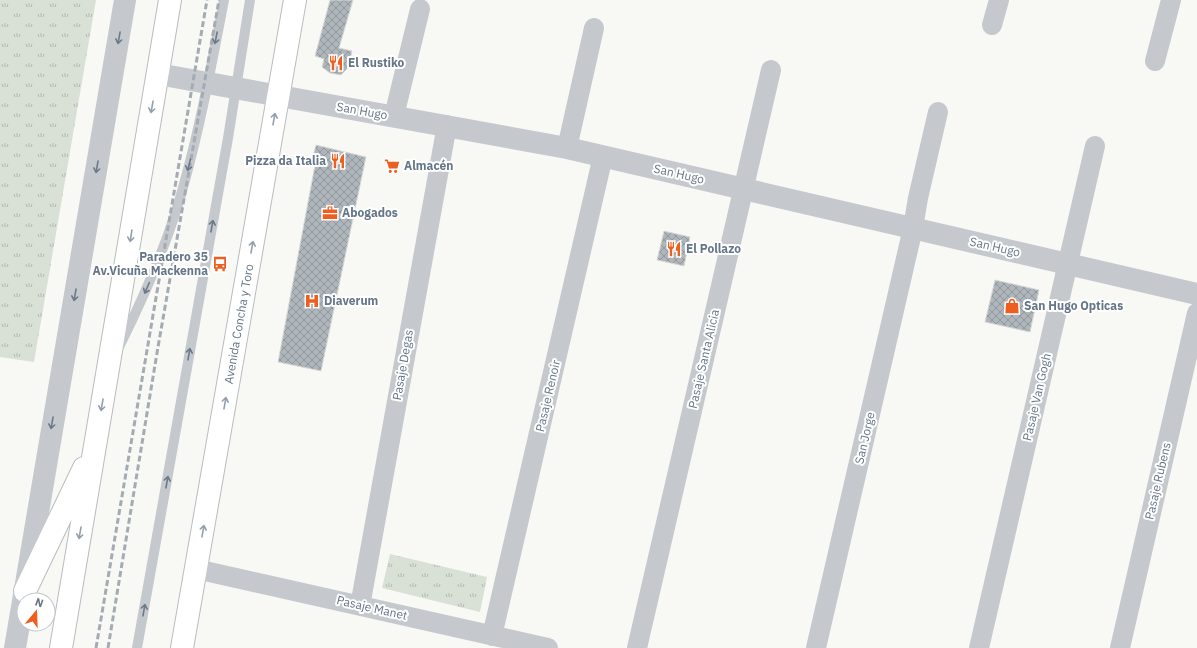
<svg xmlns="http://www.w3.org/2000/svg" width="1197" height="648" viewBox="0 0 1197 648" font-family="'IBM Plex Sans',sans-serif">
  <defs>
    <pattern id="grass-tufts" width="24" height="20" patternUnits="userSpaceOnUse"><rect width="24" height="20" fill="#d9e0d6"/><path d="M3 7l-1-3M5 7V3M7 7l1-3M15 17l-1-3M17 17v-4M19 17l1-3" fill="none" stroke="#b4bab3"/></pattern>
    <pattern id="building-cross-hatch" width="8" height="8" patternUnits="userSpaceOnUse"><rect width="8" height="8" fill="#aeb6bc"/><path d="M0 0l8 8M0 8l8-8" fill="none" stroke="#91999f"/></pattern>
  </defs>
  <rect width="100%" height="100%" fill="#f8f8f5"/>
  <!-- grass -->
  <path fill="url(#grass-tufts)" d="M0 0H96L34 362 0 357Z
    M390 554 487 577 480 612 382 588Z"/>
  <!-- building -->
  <path fill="url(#building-cross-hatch)" stroke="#d9dad7" d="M330 0H353L339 48 352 51 348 68 341 75 330 73 322 67 324 59 315 56Z
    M316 145 366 157 321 371 278 362 315 165 311 164Z
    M664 231 690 237 684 266 657 260Z
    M995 280 1039 290 1030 332 985 322Z"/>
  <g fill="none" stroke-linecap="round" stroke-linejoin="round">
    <!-- primary casing -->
    <g stroke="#b8bcc0" stroke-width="24">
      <path id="primary" d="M25 591 84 468
        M61 648 170 0
        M182 648 295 0"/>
    </g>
    <!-- service -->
    <path stroke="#c5c9cd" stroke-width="10" d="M119 347C145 295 169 240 184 184 201 123 212 62 224 0
      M137 648 228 138 250 0"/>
    <!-- minor -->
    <path stroke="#c5c9cd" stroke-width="20" d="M992 25 999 0
      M1155 61 1171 0
      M394 116 420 9
      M567 148 594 28
      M196 569 548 648
      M360 606 447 125
      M492 636 603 156
      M637 648 771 70
      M816 648 913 228 918 198 938 112
      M979 648 1095 146
      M1120 648 1197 313"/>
    <!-- tertiary -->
    <path stroke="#c5c9cd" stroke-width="22" d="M158 74 567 148 1197 294
      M15 648 125 0"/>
    <!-- primary -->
    <use href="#primary" stroke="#fff" stroke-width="22"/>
    <!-- rail -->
    <path stroke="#a5abb2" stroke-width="3" stroke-dasharray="6 3" stroke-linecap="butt" d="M96 648 207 0
      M108 648 158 347 219 0"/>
  </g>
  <!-- one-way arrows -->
  <defs><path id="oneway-shaft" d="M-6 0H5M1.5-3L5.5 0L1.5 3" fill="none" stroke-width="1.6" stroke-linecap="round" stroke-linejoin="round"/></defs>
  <g stroke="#6a7a8b">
    <use href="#oneway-shaft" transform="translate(119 38) rotate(100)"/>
    <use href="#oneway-shaft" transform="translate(216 38) rotate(101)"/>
    <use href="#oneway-shaft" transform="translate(189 165) rotate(104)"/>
    <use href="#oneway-shaft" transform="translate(97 167) rotate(100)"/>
    <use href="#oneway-shaft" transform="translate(212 226) rotate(-80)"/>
    <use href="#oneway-shaft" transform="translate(147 288) rotate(113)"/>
    <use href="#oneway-shaft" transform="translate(75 295) rotate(100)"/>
    <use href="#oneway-shaft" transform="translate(189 354) rotate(-80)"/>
    <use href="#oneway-shaft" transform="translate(52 423) rotate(100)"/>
    <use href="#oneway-shaft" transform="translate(167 482) rotate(-80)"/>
    <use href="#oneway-shaft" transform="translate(144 610) rotate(-80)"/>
  </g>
  <g stroke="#939fac">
    <use href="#oneway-shaft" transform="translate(152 107) rotate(100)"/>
    <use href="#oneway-shaft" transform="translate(274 119) rotate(-80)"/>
    <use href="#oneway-shaft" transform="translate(131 236) rotate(99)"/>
    <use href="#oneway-shaft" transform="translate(252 247) rotate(-80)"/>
    <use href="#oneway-shaft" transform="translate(225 403) rotate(-80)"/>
    <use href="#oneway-shaft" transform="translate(102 405) rotate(100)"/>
    <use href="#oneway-shaft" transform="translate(203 531) rotate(-80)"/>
    <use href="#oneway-shaft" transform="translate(80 533) rotate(100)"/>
  </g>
  <!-- icons -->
  <defs>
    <g id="restaurant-bare" transform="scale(1.2)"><path d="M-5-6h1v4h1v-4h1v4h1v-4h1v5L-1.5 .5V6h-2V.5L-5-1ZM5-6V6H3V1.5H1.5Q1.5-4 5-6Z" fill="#ee5f1f" stroke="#fff" stroke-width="2.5" paint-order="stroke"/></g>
    <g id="supermarket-bare" transform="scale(1.2)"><path d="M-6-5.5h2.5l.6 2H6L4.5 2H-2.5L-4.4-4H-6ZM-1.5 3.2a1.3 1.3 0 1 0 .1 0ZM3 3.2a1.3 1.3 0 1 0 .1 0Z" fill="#ee5f1f" stroke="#fff" stroke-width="2.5" paint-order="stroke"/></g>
    <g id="office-bare" transform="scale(1.2)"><path d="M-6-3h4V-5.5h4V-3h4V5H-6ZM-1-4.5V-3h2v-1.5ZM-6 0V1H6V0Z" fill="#ee5f1f" stroke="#fff" stroke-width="2.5" paint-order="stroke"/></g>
    <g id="bus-bare" transform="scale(1.2)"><path d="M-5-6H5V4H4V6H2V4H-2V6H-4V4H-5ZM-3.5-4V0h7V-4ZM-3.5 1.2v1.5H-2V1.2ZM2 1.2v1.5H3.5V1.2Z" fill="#ee5f1f" stroke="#fff" stroke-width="2.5" paint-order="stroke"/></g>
    <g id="hospital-bare" transform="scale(1.2)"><path d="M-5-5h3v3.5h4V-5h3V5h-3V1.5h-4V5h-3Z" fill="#ee5f1f" stroke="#fff" stroke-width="2.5" paint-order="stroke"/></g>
    <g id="shop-bare" transform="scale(1.2)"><path d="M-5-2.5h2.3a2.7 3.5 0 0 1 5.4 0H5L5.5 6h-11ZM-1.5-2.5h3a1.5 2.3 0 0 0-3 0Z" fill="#ee5f1f" stroke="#fff" stroke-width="2.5" paint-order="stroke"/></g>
  </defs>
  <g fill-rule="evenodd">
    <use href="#restaurant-bare" x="336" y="63"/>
    <use href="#restaurant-bare" x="338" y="161"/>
    <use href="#supermarket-bare" x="392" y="166"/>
    <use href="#office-bare" x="330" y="213"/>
    <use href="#restaurant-bare" x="674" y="249"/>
    <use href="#bus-bare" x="220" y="264"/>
    <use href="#hospital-bare" x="312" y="301"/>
    <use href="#shop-bare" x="1012" y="306"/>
  </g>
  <g text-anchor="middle" stroke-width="4" stroke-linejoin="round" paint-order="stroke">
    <!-- poi labels -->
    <g font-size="12" font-weight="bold" fill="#657688" stroke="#fff" text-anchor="start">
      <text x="348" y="67">El Rustiko</text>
      <text x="326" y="165" text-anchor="end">Pizza da Italia</text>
      <text x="404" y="170">Almacén</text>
      <text x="342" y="217">Abogados</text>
      <text x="686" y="253">El Pollazo</text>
      <text x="208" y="261" text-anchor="end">Paradero 35<tspan x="208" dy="14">Av.Vicuña Mackenna</tspan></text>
      <text x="324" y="305">Diaverum</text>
      <text x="1024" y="310">San Hugo Opticas</text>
    </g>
    <!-- street labels -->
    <g font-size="12" fill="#657688" stroke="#fff">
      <text transform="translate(362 111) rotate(10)" y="4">San Hugo</text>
      <text transform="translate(679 174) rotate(13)" y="4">San Hugo</text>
      <text transform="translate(995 247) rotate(13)" y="4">San Hugo</text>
      <text transform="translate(239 324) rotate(-80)" y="4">Avenida Concha y Toro</text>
      <text transform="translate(704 359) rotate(-77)" y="4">Pasaje Santa Alicia</text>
      <text transform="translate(403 365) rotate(-80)" y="4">Pasaje Degas</text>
      <text transform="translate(548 396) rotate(-77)" y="4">Pasaje Renoir</text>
      <text transform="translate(1037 397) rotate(-77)" y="4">Pasaje Van Gogh</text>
      <text transform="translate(865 438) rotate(-77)" y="4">San Jorge</text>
      <text transform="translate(1158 481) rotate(-77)" y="4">Pasaje Rubens</text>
      <text transform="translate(372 608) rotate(13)" y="4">Pasaje Manet</text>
    </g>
  </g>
  <!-- north arrow -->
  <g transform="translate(36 612) rotate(19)"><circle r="19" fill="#ffffff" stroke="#c1c8cf"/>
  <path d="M0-3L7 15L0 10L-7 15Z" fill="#ee5f1f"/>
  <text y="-6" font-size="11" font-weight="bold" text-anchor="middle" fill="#657688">N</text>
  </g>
</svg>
